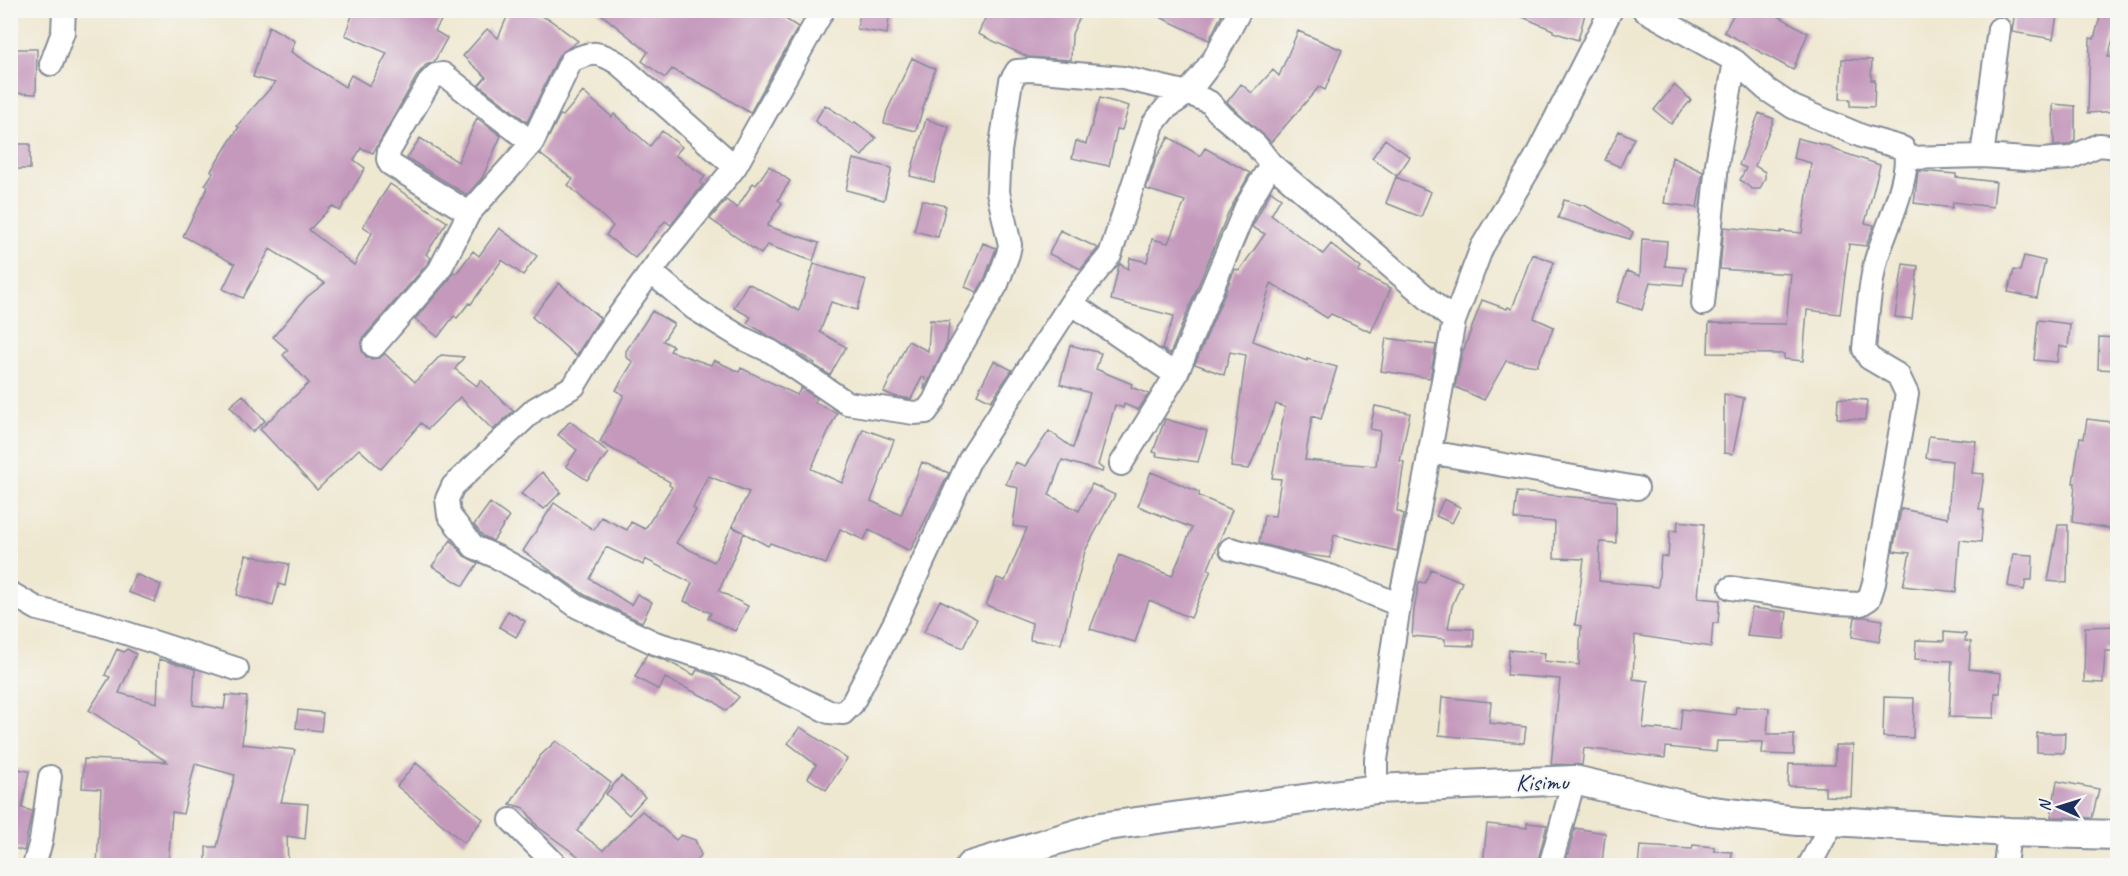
<svg xmlns="http://www.w3.org/2000/svg" width="2128" height="876" viewBox="0 0 2128 876" font-family="Caveat,sans-serif">
  <rect width="100%" height="100%" fill="#f6f6f2"/>
  <filter id="ink" filterUnits="userSpaceOnUse"><feTurbulence type="fractalNoise" baseFrequency=".0167" numOctaves="2"/><feDisplacementMap in="SourceGraphic" scale="12" xChannelSelector="R" yChannelSelector="G"/><feConvolveMatrix kernelMatrix="1 2 1 2 8 2 1 2 1" color-interpolation-filters="sRGB"/></filter>
  <filter id="wash" filterUnits="userSpaceOnUse"><feTurbulence type="fractalNoise" baseFrequency=".008" numOctaves="4" result="noise"/><feDisplacementMap in="SourceGraphic" scale="24" xChannelSelector="R" yChannelSelector="G"/><feGaussianBlur stdDeviation="1.35" result="paint"/><feColorMatrix in="noise" values="0 0 0 0 0 0 0 0 0 0 0 0 0 0 0 0 0 1.4 0 .05"/><feComposite in="paint" operator="in"/></filter>
  <g filter="url(#wash)">
    <rect width="100%" height="100%" fill="#efe8d1"/>
    <g id="blocks">
      <!-- building -->
      <path fill="#c499bc" fill-rule="evenodd" d="M354 10H447L435 31 447 38 434 62 426 65 418 74 373 153 361 148 354 160 365 168 340 211 332 206 309 230 354 265 372 233 363 226 390 184 447 222 426 254 431 258 428 263 364 337 361 344 362 351 366 357 372 359 379 358 385 354 415 382 441 355 464 357 455 369 477 386 481 380 513 411 493 430 460 397 428 429 421 423 381 469 359 449 317 490 260 429 309 383 283 355 288 350 273 337 307 297 325 283 270 249 243 298 223 289 235 264 183 236 208 187 205 185 213 173 211 171 239 127 237 126 275 83 253 77 269 26 295 41 291 52 345 87 351 75 370 86 387 53 345 35Z
        M510 10H529L550 20 578 41 559 55 527 122 479 85 486 77 463 56 487 29 498 38Z
        M596 10H772L798 27 750 113 713 90 672 69 665 78 642 61 648 52Z
        M860 10H890L887 34 857 29Z
        M989 10H1083L1072 34 1071 60 1028 57 978 34Z
        M1145 10H1224L1209 40Z
        M1506 10H1586L1578 40 1553 32V30Z
        M1736 10H1768L1808 33 1793 70 1724 32Z
        M2015 10H2058L2053 39 2012 32Z
        M2102 10H2118V22L2108 57H2118V111L2088 113 2090 38 2094 39Z
        M1298 31 1342 50 1325 90 1319 87 1271 142 1227 102 1241 84 1252 93 1273 70 1279 76Z
        M12 49H37L36 94 11 93Z
        M912 58 935 69 916 131 884 123 887 111Z
        M1842 59 1872 60 1871 80H1875L1874 107 1850 106V99H1840Z
        M1674 85 1691 100 1671 124 1654 110Z
        M583 92 612 117 614 114 650 146 662 131 682 147 675 155 705 176 700 183 703 185 671 225 665 221 635 258 606 235 613 226 568 185 573 179 540 154 560 115 563 116Z
        M1100 98 1129 106 1122 130 1117 129 1109 166 1072 158 1076 141 1086 144Z
        M2053 104 2075 106V141L2067 145 2054 146Z
        M825 105 854 124 855 122 876 138 862 156 815 121Z
        M1759 113 1774 119 1755 166 1765 172V178L1760 189H1752L1740 180 1746 168 1739 165Z
        M477 118 501 136 482 178 467 195 407 158 420 138 458 162Z
        M926 119 949 127 934 182 910 176Z
        M1619 131 1634 138 1620 167 1605 160Z
        M1169 137 1200 156 1205 148 1250 173 1228 213 1170 354 1162 349 1174 316 1111 300 1119 265 1120 264 1128 269 1130 258 1147 262 1152 239 1168 243 1185 201 1146 189 1156 158Z
        M1797 138 1832 147V149L1880 165 1865 223 1874 225 1866 246 1849 244 1840 314 1807 310 1803 361 1784 359V354L1708 353 1709 323 1786 324 1791 274 1720 269 1724 227 1781 233V231L1802 233 1811 163 1793 158Z
        M1385 139 1410 157 1397 176 1372 158Z
        M10 144H30V169H10Z
        M1672 157 1703 172 1697 208 1664 203Z
        M853 159 892 168 884 200 846 190Z
        M769 166 790 181 778 200 782 203 767 226 819 243 813 261 767 245 761 254 710 219 726 200 737 208 753 183 756 185Z
        M1918 171 1956 174V177L1996 182 1993 207 1953 202 1952 208 1914 203Z
        M1396 177 1431 192 1421 217 1386 203Z
        M1271 191 1281 198 1271 215 1323 254 1331 244 1361 268 1358 272 1391 288 1371 332 1331 314 1327 318 1271 283 1253 341 1307 361V359L1337 367 1321 419 1312 416 1305 460 1376 466 1380 431 1370 429 1375 406 1410 413 1400 461 1404 462 1397 511 1404 514 1397 551 1334 535 1330 558 1300 554 1259 543 1264 515 1275 516 1281 479 1272 478 1285 407 1276 404 1249 469 1231 467 1246 355 1230 352 1224 375 1195 364 1235 269 1239 271 1265 234 1252 227Z
        M922 200 946 206 938 237 914 231Z
        M1564 200 1586 206 1633 232 1630 239 1558 218Z
        M499 228 537 256 523 275 502 260 471 304 469 303 457 318 454 316 438 337 415 319 449 280 454 272 456 274 473 251 479 256Z
        M1060 230 1098 248 1081 269 1049 254Z
        M1642 239 1667 241 1665 266 1686 268 1683 285 1650 282 1642 310 1617 302 1627 271 1640 276Z
        M983 243 996 248 985 278 977 292 965 287Z
        M1532 254 1554 262 1534 318 1554 327 1537 366 1506 361 1484 400 1455 387 1463 349H1464L1482 300 1507 309 1508 307 1512 309Z
        M2024 256 2045 261 2037 298 2008 292 2014 270 2020 271Z
        M814 264 866 280 857 310 831 302 820 332 846 347 830 375 814 365 815 363 747 323 751 317 734 308 748 283 799 311Z
        M1903 264 1918 266 1912 319 1895 317Z
        M559 283 600 318 576 356 532 317Z
        M652 311 674 324 663 341 673 346 670 351 711 365 714 360 739 372 741 368 797 395 801 388 817 399 814 402 837 413 811 469 842 483 863 429 894 440 871 501 901 515 922 462 949 473 910 551 869 530 864 540 840 529 826 564 770 543 768 546 744 533 719 591 748 606 735 631 708 618 711 613 684 601 692 583 645 559 643 565 606 547 590 579 631 605 637 594 652 602 642 622 585 595 523 551 554 503 594 530 601 517 627 530 631 522 645 529 672 487 669 485 670 482 600 442 624 395 616 390 633 362 626 357V351ZM708 476 749 492 732 526 743 532 732 527 714 562 676 543 696 510 693 508Z
        M930 320 949 321 947 343 924 390 925 378 922 377 911 399 894 396 884 392 908 341 928 351Z
        M2038 320 2070 324 2068 348 2059 346 2057 362 2034 360Z
        M2099 337 2118 338V370L2098 369Z
        M1386 338 1436 345 1430 378 1381 371Z
        M1070 345 1101 353 1096 369 1132 384 1131 387 1149 394 1138 410 1124 404 1123 408 1115 405 1098 465 1103 469 1102 472 1062 460 1049 495 1079 511 1092 484 1115 495 1085 551 1061 644 1030 640 1032 623 986 605 997 578 1005 581 1027 528 1013 526 1018 488 1006 484 1015 462 1025 466 1049 431 1073 448 1090 393 1060 384Z
        M994 361 1012 370 991 401 977 394Z
        M1724 394 1744 398 1733 454 1724 453Z
        M243 395 265 421 252 432 230 406Z
        M1838 398 1867 400 1865 420 1837 418Z
        M1165 419 1207 431 1198 462 1156 456 1157 453 1153 452Z
        M2087 419 2118 423V530L2072 522 2075 483H2073L2080 437 2084 438Z
        M570 421 609 453 587 480 566 466 577 450 558 435Z
        M1929 436 1976 441 1972 473 1984 474 1979 509 1984 510 1981 542 1960 540 1956 592 1903 586 1910 553 1893 551 1901 509 1948 518 1952 461 1926 458Z
        M542 472 561 492 544 509 521 494Z
        M1151 472 1199 492V496L1232 510 1208 569 1211 570 1191 618 1149 600 1135 642 1090 629 1119 555 1172 576 1192 528 1138 506Z
        M1517 492 1616 501V543L1600 542 1599 581 1658 587 1661 556 1668 557 1670 530 1677 531 1678 521 1704 524 1698 598 1720 600 1718 623H1713L1711 647 1635 635 1633 679 1648 681 1643 728 1680 731 1682 709 1735 715 1736 707 1769 708 1767 734H1794V755L1762 754 1763 742 1717 741 1716 752 1666 747 1665 758 1584 748 1582 765 1551 764 1560 679 1507 675 1509 650 1545 653 1544 661 1579 665 1581 626 1575 625 1584 559 1554 558 1555 522 1514 519Z
        M1444 499 1460 507 1452 523 1436 516Z
        M490 503 509 517 493 541 483 536 474 525Z
        M2058 525H2068L2067 583 2048 581Z
        M451 540 464 556 478 563 463 586 432 566Z
        M2013 554 2033 555 2032 580H2026L2024 590 2008 586Z
        M246 555 289 564 285 586 279 584 273 606 237 595Z
        M1431 569 1462 582 1452 606 1448 628 1474 629V646L1445 645V639L1412 636 1414 610 1419 582 1425 583Z
        M135 574 161 585 155 602 128 592Z
        M940 600 977 619 963 648 924 632Z
        M1752 608 1787 612 1784 639 1747 636Z
        M508 611 525 621 516 637 499 627Z
        M1855 617H1864L1883 620 1879 642 1852 637Z
        M2118 626V651H2105L2103 683 2084 682 2085 627Z
        M1944 632 1966 634 1965 641 1971 642 1969 669 2001 673 2000 693H1995L1994 718 1949 717 1952 661 1915 659 1916 640 1944 641Z
        M117 649 124 652 127 649 136 654 119 693 157 703 159 659 195 669 193 705 224 709 226 695 247 697 242 744 295 750 281 802 308 804 305 839 287 836 288 866H206V847H217L235 775 195 764 183 814 172 812 168 866H97L101 789 82 788 84 759 167 762 89 710 110 677 105 675Z
        M647 654 665 660 694 675 697 670 714 676 739 697 726 711 715 702 665 678 659 690 635 677Z
        M1442 697 1491 702 1489 723 1526 727 1524 743 1439 735Z
        M1884 697 1914 698 1913 738 1883 737Z
        M298 710 323 713 321 731 296 728Z
        M800 727 847 759 826 790 808 778 816 765 788 743Z
        M2037 733H2065L2064 753 2037 752Z
        M556 741 611 783 577 831 603 850 642 811 676 840 681 835 695 840 701 855 692 866H587L589 864 538 827 524 808 510 804 540 756Z
        M1835 745H1853L1851 797 1825 796V787L1788 786 1789 764 1835 765Z
        M416 763 483 819 464 843 397 786Z
        M10 768 29 771 22 808 32 811 24 851 10 847Z
        M621 776 645 797 629 815 606 794Z
        M2057 781 2099 789 2092 818 2051 817Z
        M1527 823 1547 825 1537 864 1517 862V866H1483L1487 824 1527 828Z
        M1575 828 1605 833 1602 864 1566 860Z
        M1693 845 1714 847V851L1732 852 1731 866H1638L1640 846 1692 849Z"/>
    </g>
  </g>
  <g filter="url(#ink)">
    <use href="#blocks" fill-opacity="0" stroke="#858c98" stroke-width="1.5"/>
    <g fill="none" stroke-linecap="round" stroke-linejoin="round">
      <!-- minor casing -->
      <g stroke="#858c98" stroke-width="26">
        <path id="minor" d="M823 10 735 167 661 258 604 336 574 386 535 409 453 486 447 499 449 515 474 547 497 557 546 584 578 607 655 643 702 657 745 672 829 712 843 713 852 704 897 618 970 459 1071 303 1110 255 1153 124 1165 109 1188 93 1214 59 1240 10
          M1644 10 1735 61 1766 89 1793 107 1864 137 1903 148C1915 169 1883 236 1876 260 1869 288 1867 320 1864 349L1869 358 1898 375 1907 394 1874 583 1869 599 1861 604 1835 603 1731 588
          M51 64 63 32 64 10
          M1982 156 1999 29
          M1907 158 1982 156 2041 160 2070 158 2099 145 2118 147
          M469 213 390 164 388 159 389 151 430 81 436 75 443 74 532 143
          M651 272 695 309 742 338 772 352 847 403 914 413 926 412 934 401 953 360 997 284 1008 254 1010 245 998 192 1000 151 1011 81 1017 71 1030 70 1123 78 1188 93 1209 102 1222 116 1256 145 1271 164 1454 321
          M1071 303 1176 375
          M1703 304 1717 164 1735 61
          M374 346 439 271 469 213 532 143 571 61C593 51 599 51 619 64L735 167
          M1429 452 1637 488
          M1121 464 1176 375 1246 207 1271 164
          M1231 549 1330 576 1399 605
          M10 593 38 609 98 624 237 669
          M1376 789V760L1399 605 1416 526 1454 321 1482 247 1535 159 1611 10
          M511 820 557 866
          M34 866 41 841 50 777
          M1550 866 1574 780
          M1809 866 1833 821
          M2005 866 2009 832"/>
      </g>
      <!-- tertiary casing -->
      <g stroke="#858c98" stroke-width="32">
        <path id="tertiary" d="M970 866 1100 827 1376 789 1574 780 1703 810 1798 821H1833L2009 832 2118 835"/>
      </g>
      <!-- minor -->
      <use href="#minor" stroke="#fff" stroke-width="22"/>
      <!-- tertiary -->
      <use href="#tertiary" stroke="#fff" stroke-width="28"/>
    </g>
  </g>
  <g text-anchor="middle" stroke-width="4.5" stroke-linejoin="round" paint-order="stroke">
    <!-- street labels -->
    <g font-size="24" fill="#1b2f5e" stroke="#f6f6f2">
      <text transform="translate(1542 782) rotate(-1)" y="8">Kisimu</text>
    </g>
  </g>
  <!-- margin -->
  <rect width="2128" height="876" fill="none" stroke="#f6f6f2" stroke-width="36"/>
  <!-- north arrow -->
  <g transform="translate(2059 807) rotate(273)" stroke="#f6f6f2" stroke-width="4.5" paint-order="stroke">
  <path d="M0-4.5L10 22L0 15L-10 22Z" fill="#1b2f5e"/>
  <text y="-9" font-size="16" font-weight="bold" text-anchor="middle" fill="#1b2f5e">N</text>
  </g>
</svg>
